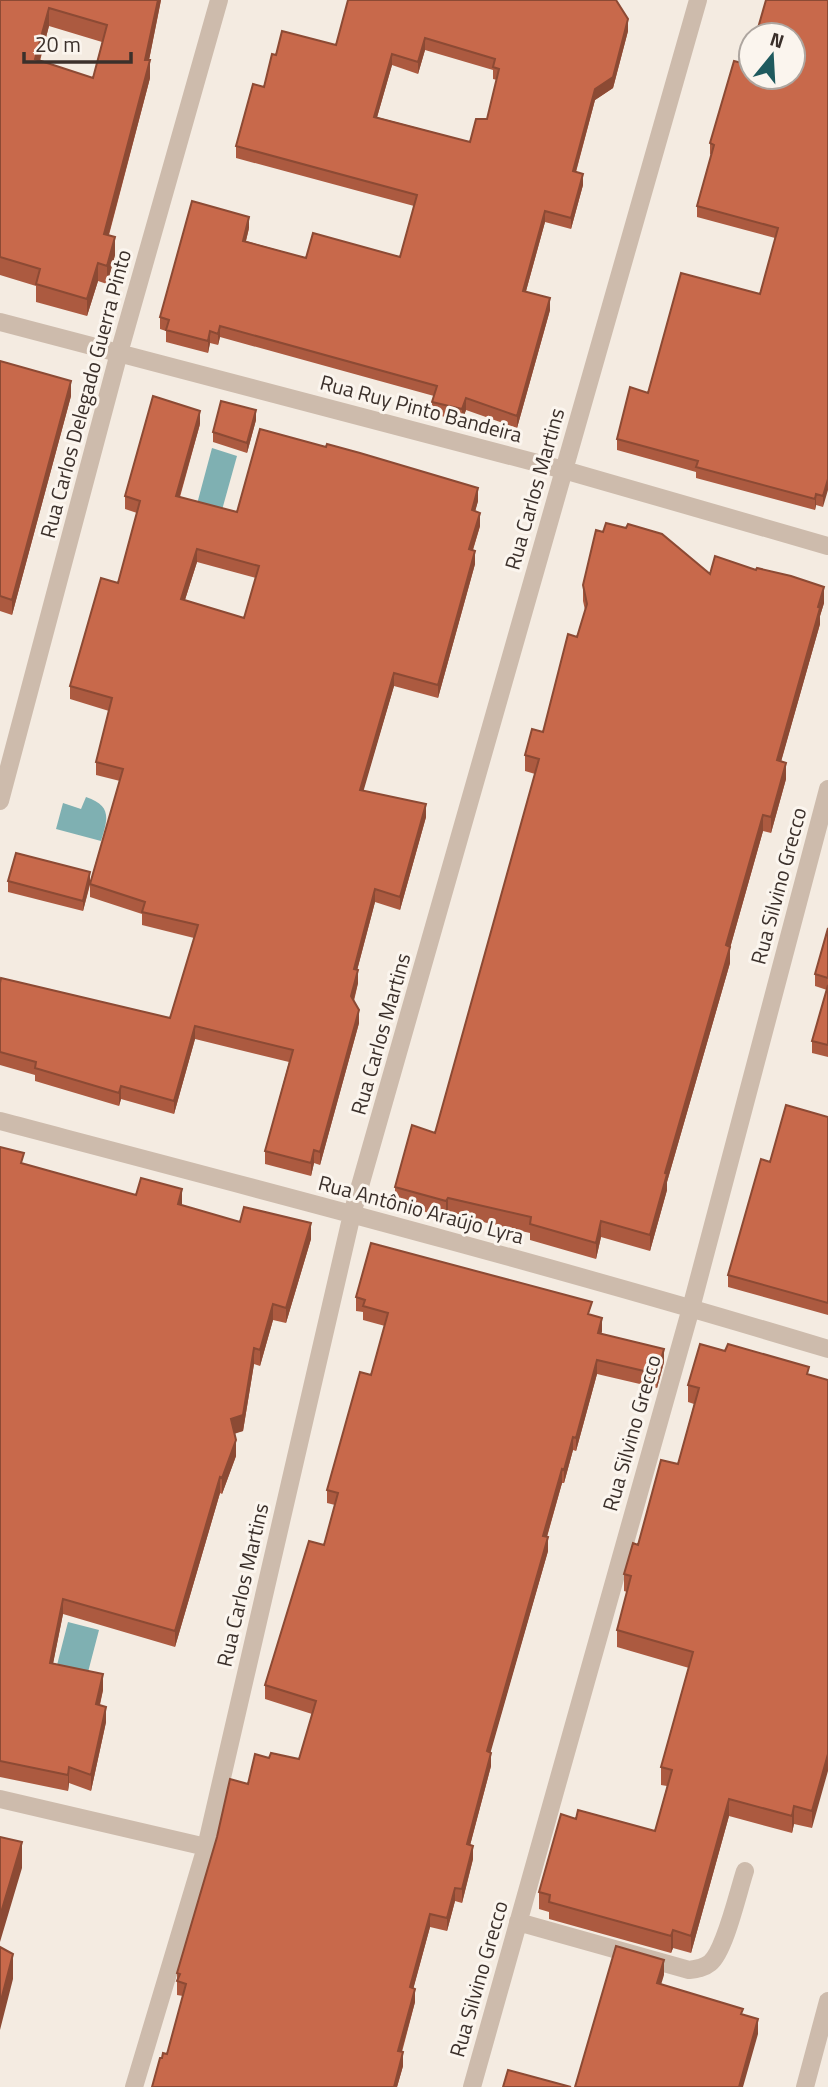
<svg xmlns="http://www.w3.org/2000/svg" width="828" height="2087" viewBox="0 0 828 2087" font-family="'Titillium Web',sans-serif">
  <rect width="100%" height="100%" fill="#f4ebe1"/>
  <!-- water -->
  <path fill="#7fb0b2" d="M212 448 237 456 222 510 197 504Z
    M86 797C112 806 108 818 101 841L56 829 63 803 81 809Z
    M68 1622 99 1630 87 1676 56 1669Z"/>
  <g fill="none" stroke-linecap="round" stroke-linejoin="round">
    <!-- minor -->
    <path stroke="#cdbbac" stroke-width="18" d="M0 322 564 470 828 546
      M0 801 119 353 219 0
      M0 1121C277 1194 554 1266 828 1349
      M0 1799 206 1847
      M518 1922 689 1970C697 1969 704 1968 710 1963 725 1951 738 1892 745 1871
      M134 2087 206 1847 352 1214 698 0
      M472 2087 691 1308 828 789
      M805 2087 828 2001"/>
  </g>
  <!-- wall -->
  <path fill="#ac5a40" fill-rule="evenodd" d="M0 0H161L149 60 150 78 109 235 115 255 107 284 98 281 87 316 36 302V286L0 275ZM49 26 102 42 93 78 40 61Z
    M348 0 628 31 613 88 595 100 576 172 583 185 571 229 545 222 526 291 550 310 517 428 466 410 462 421 432 414V402L434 396 220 337 218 345 210 343 208 353 166 342V331L160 329V317L249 228 246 241 306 258 400 257 414 206 236 158V146L264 87 276 55 336 45ZM425 50 493 70V79L497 80 487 119 470 142 377 117 392 65 418 74Z
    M828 0 823 507 816 505 815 510 696 478V472L617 450V439L648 393 760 294 775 238 697 217V206L711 155 710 154V143L751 77Z
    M0 358V361L71 396 12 615 0 611Z
    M256 420 247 453 213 442V432Z
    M200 424 180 497 237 512 478 501 475 511 480 526 473 550 475 564 438 698 394 686 363 790 426 817 400 910 375 902 357 970 358 983 354 1001 359 1023 320 1165 314 1163 311 1176 265 1164V1151L289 1062 195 1039 174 1114 121 1099 119 1106 35 1081V1075L0 1065V983L170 1018 194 938 142 925V914L90 897V885L83 911 8 892V881L90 882 120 781 96 775V762L109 711 70 699V686L118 583 137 513 125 509V496ZM197 562 256 578 244 618 185 600Z
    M710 574 824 603 820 616V624L781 761 786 779 771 833 763 831 730 948V963L667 1182V1190L650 1251 601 1237 596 1259 530 1240V1233L448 1214 446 1218 395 1203V1187L435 1133 535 774 525 771V755L543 732 577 637 585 610 583 601V585Z
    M828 928V1057L812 1053V1041L827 990 815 986V974Z
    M828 1117V1315L728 1287V1275L770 1162Z
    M0 1147 24 1164 136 1195 182 1205 240 1222 311 1239 286 1323 273 1320 260 1366 254 1364 243 1431 234 1433 236 1456 222 1494 220 1493 175 1647 63 1614 53 1663 103 1690 100 1705 106 1722 91 1791 69 1783 68 1791 0 1777Z
    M356 1297 592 1315 602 1331 601 1334 664 1362 657 1388 597 1374 576 1451 573 1450 564 1483H562L547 1537 548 1551 490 1752 491 1766 470 1845 473 1859 462 1903 455 1901 447 1931 430 1927 413 1989 415 2002 402 2052 403 2066 397 2087H152L162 2058 167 2054 183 1996 177 1995V1973L248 1784 269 1758 299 1759 312 1714 265 1699V1685L324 1545 335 1505 327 1503V1490L371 1375 385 1326 363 1320V1312L356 1311Z
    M809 1374 828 1380 812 1828 794 1824 792 1833 729 1816 691 1953 673 1948 671 1953 549 1919V1912L539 1909V1892L576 1819 655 1831 667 1786 661 1785V1767L689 1668 617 1647V1630L627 1592 624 1591V1574L678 1464 694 1404 688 1402V1385Z"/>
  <!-- shaded-wall -->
  <path fill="#8c4a34" d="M158 0H161L146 75 150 60V78L104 252V234L145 60Z
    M49 8V26L35 77V59Z
    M628 19V31L613 88 595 100 573 182V171L595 89Z
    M425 38V50L418 74V62Z
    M392 54V65L374 128V117Z
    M583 174V185L571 229V218Z
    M545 211V222L523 302V291Z
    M249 217V228L243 252V241Z
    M115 237V255L107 284V266Z
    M98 263V281L87 316V299Z
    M550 298V310L517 428V416Z
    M220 326V337L218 345V334Z
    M210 331V343L208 353V341Z
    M71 381V396L12 615V600Z
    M466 398V410L462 421V409Z
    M256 410V420L247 453V443Z
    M200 411V424L176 509V496Z
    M828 479V490L823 507V496Z
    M478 488V501L472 523V510Z
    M816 494V505L815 510V499Z
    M480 513V526L469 562V549Z
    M197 549V562L181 612V599Z
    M475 551V564L438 698V685Z
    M824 587V603L820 616V624L777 776V760Z
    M394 673V686L360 803V790Z
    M786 763V779L771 833V817Z
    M426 804V817L400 910V897Z
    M763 815V831L730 948V963L667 1182V1190L650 1251V1235L665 1173 726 945Z
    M90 872V883L83 911V901Z
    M375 889V902L354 982V969Z
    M358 970V983L351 1010V996Z
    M359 1010V1023L320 1165V1152Z
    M195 1026V1039L174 1114V1101Z
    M121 1086V1099L119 1106V1093Z
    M314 1150V1163L311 1176V1163Z
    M182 1189V1204L178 1220V1204Z
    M448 1198V1214L446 1218V1201Z
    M601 1221V1237L596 1259V1243Z
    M311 1223V1239L286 1323V1308Z
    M273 1304V1320L260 1366V1350Z
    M602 1318V1331L598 1346V1333Z
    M254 1348V1364L243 1431 231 1435V1419Z
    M664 1349V1362L657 1388V1374Z
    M597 1360V1374L576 1451V1438Z
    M573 1437V1450L564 1483V1470Z
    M236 1440V1456L222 1494V1478Z
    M562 1469V1483L543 1550V1536Z
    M220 1477V1493L175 1647V1631Z
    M548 1537V1551L487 1765V1751Z
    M63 1599V1614L50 1679V1663Z
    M103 1674V1690L96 1720V1704Z
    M106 1707V1722L91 1791V1775Z
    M491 1753V1766L467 1857V1844Z
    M828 1754V1771L812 1828V1811Z
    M69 1767V1783L68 1791V1775Z
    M729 1799V1816L691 1953V1936Z
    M794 1806V1824L792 1833V1816Z
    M22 1842V1868L0 1942V1916Z
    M473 1846V1859L462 1903V1889Z
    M455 1888V1901L447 1931V1918Z
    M430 1914V1927L410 2001V1987Z
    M673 1930V1948L671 1953V1936Z
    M13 1954V1979L0 2030V2004Z
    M664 1960V1975L657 1998V1983Z
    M415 1989V2002L398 2064V2051Z
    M758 2019V2034L743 2087H739Z
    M403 2052V2066L397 2087H394Z"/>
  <!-- building -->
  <path fill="#c8694b" stroke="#8c4a34" stroke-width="2" fill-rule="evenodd" d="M0 0H158L145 60H150L104 234 115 237 107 266 98 263 87 299 36 284 40 269 0 257ZM49 8 107 25 93 78 35 59Z
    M348 0H616L628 19 613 77 595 89 573 171 583 174 571 218 545 211 523 291 550 298 517 416 466 398 462 409 432 402 437 386 220 326 218 334 210 331 208 341 166 330 169 320 160 317 192 201 249 217 243 241 306 258 313 233 400 257 417 195 236 146 253 84 264 87 272 54 276 55 282 31 336 45ZM425 38 495 59 493 67 499 69 487 119H476L470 142 374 117 392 54 418 62Z
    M766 0H828V479L823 496 816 494 815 499 696 467 698 461 617 439 630 387 648 393 681 273 760 294 778 228 697 206 714 145 710 143 734 61 742 63 749 37 751 38V77H793V35H756Z
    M0 361 71 381 12 600 0 596Z
    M153 396 200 411 176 496 237 512 260 429 326 447 327 444 360 453 478 488 472 510 480 513 469 549 475 551 438 685 394 673 360 790 426 804 400 897 375 889 354 969 358 970 351 996 359 1010 320 1152 314 1150 311 1163 265 1151 293 1050 195 1026 174 1101 121 1086 119 1093 35 1068 36 1062 0 1052V983L1 978 170 1018 198 925 142 912 145 902 90 884 123 769 96 762 112 698 70 686 101 578 118 583 140 501 125 496ZM197 549 259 566 244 618 181 599Z
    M221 401 256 410 247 443 213 432Z
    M606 523 626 528 628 524 662 534 710 574 715 556 756 570 757 568 791 576 824 587 818 607 820 608 777 760 786 763 771 817 763 815 726 945 730 947 665 1173 667 1174 650 1235 601 1221 596 1243 530 1224 531 1217 448 1198 446 1201 395 1187 412 1125 435 1133 539 759 525 755 532 729 543 732 568 634 577 637 587 604 583 585 596 530 603 532Z
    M16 853 90 872 83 901 8 881Z
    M828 928V978L815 974Z
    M828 985V1045L812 1041Z
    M786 1105 828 1117V1303L728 1275 761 1159 770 1162Z
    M0 1147 24 1153 21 1163 136 1195 141 1178 182 1189 178 1204 240 1222 244 1207 311 1223 286 1308 273 1304 260 1350 254 1348 243 1415 231 1419 236 1440 222 1478 220 1477 175 1631 63 1599 50 1663 103 1674 96 1704 106 1707 91 1775 69 1767 68 1775 0 1761Z
    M371 1243 592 1302 588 1314 602 1318 598 1333 664 1349 657 1374 597 1360 576 1438 573 1437 564 1470 562 1469 543 1536 548 1537 487 1751 491 1753 467 1844 473 1846 462 1889 455 1888 447 1918 430 1914 410 1987 415 1989 398 2051 403 2052 394 2087H152L160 2058H162L163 2053 167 2054 186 1984 177 1981 180 1974 177 1973 217 1837 230 1779 248 1784 255 1754 269 1758 271 1753 299 1759 316 1701 265 1685 309 1541 324 1545 338 1493 327 1490 360 1372 371 1375 388 1313 363 1306 365 1300 356 1297Z
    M700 1344 725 1351 728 1344 809 1367 807 1374 828 1380V1754L812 1811 794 1806 792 1816 729 1799 691 1936 673 1930 671 1936 549 1902 550 1895 539 1892 561 1814 576 1819 578 1810 655 1831 672 1770 661 1767 693 1652 617 1630 631 1576 624 1574 633 1543 638 1545 661 1460 678 1464 699 1388 688 1385Z
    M0 1837 22 1842 0 1916Z
    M616 1946 664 1960 657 1983 743 2009 741 2014 758 2019 739 2087H575Z
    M0 1947 13 1954 0 2004Z
    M508 2070 571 2087H503Z"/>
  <g text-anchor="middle" stroke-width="6" stroke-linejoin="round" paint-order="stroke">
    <!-- street labels -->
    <g font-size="21" fill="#3b302b" stroke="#fbf5ee">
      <text transform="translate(86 394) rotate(-75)" y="7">Rua Carlos Delegado Guerra Pinto</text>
      <text transform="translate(421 409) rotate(15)" y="7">Rua Ruy Pinto Bandeira</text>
      <text transform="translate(535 489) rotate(-74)" y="7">Rua Carlos Martins</text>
      <text transform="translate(779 886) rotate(-75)" y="7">Rua Silvino Grecco</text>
      <text transform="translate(381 1034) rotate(-74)" y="7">Rua Carlos Martins</text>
      <text transform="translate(421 1210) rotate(15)" y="7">Rua Antônio Araújo Lyra</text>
      <text transform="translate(632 1433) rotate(-74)" y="7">Rua Silvino Grecco</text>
      <text transform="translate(243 1585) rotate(-77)" y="7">Rua Carlos Martins</text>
      <text transform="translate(479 1979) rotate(-74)" y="7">Rua Silvino Grecco</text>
    </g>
  </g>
  <!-- north arrow -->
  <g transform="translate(772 56) rotate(18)"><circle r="33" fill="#fbf5ee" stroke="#aea6a0" stroke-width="2"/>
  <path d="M0-5L12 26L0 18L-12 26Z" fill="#1f5a5e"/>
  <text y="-10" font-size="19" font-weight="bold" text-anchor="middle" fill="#3b302b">N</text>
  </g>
  <!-- scale -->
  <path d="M24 52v10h107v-10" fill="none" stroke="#3b302b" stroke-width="3.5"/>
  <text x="35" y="52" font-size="21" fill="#3b302b" stroke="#fbf5ee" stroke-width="5" paint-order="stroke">20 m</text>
</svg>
